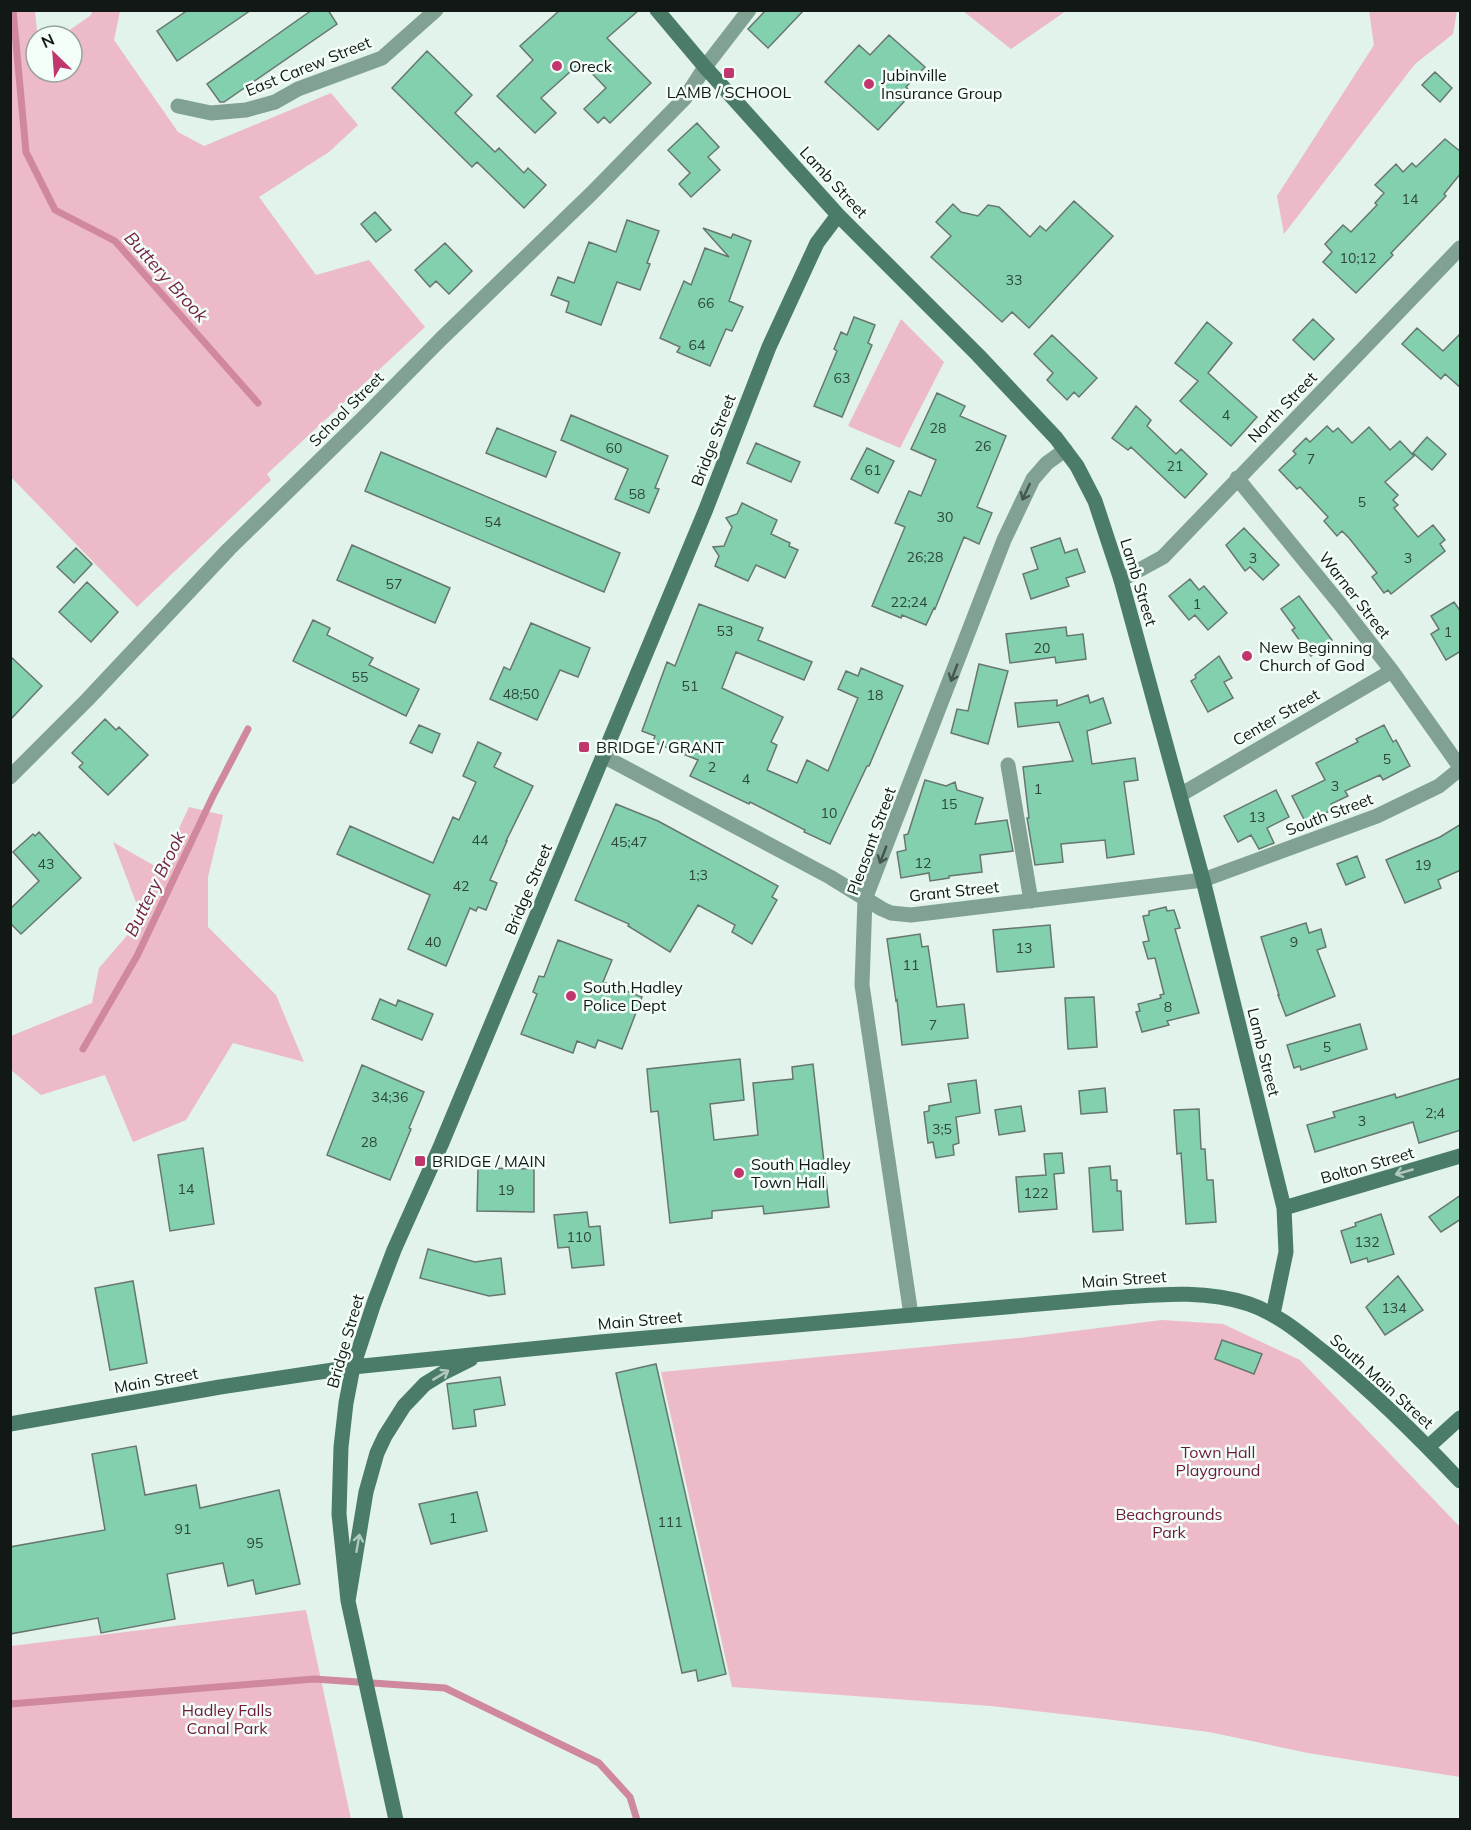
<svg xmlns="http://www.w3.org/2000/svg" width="1471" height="1830" viewBox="0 0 1471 1830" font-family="Mulish,sans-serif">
  <rect width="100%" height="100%" fill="#e1f3ea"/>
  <!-- green -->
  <path fill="#edbac8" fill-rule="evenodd" d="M11 10 35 11 37 31 61 36 90 16 93 11H120L114 40 178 132 204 146 331 93 358 125 329 152 259 197 316 275 369 260 425 327 267 474 271 480 137 607 11 477ZM36 36H72V72H36Z
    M963 11H1066L1011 49Z
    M1369 11H1457L1453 34 1415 64 1284 234 1277 196 1374 45Z
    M901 319 944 362 900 448 848 426Z
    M189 807 223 815 208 877V927L276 995 304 1062 233 1043 186 1120 133 1142 105 1075 41 1095 11 1070V1036L92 1003 99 968 142 918 113 842 160 869Z
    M1162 1320 1223 1324 1300 1360 1460 1527V1777L1308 1753 1209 1732 1105 1719 991 1706 732 1687 661 1372 1019 1338Z
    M306 1610 351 1819H11V1646Z"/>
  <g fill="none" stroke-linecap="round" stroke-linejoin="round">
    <!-- stream -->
    <path stroke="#d0889d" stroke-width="7" d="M13 10 26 152 55 210 115 241 258 403
      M83 1049 137 956 213 796 248 729
      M10 1704 314 1679 445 1688 599 1763 630 1797 637 1820"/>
  </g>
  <!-- building -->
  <path fill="#82d0ae" stroke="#677770" stroke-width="1.5" d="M188 10H251L177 61 157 31Z
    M312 10H328L337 24 224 102H220L207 84Z
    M560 10H639L607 38 651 83 610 123 604 117 598 123 584 109 606 88 581 62 541 98 556 113 535 133 497 96 533 60 520 46Z
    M766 10H804L768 48 748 29Z
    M889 35 925 67 906 87 912 93 878 130 825 82 859 45 870 55Z
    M427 51 472 95 455 113 495 152 499 148 524 173 528 168 546 185 524 208 477 162 472 167 392 88Z
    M1435 72 1452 88 1440 102 1422 85Z
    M697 123 719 147 708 157 720 170 691 197 679 184 690 173 668 150Z
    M1445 139 1461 152V173L1444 194 1446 196 1391 253 1393 255 1356 293 1323 262 1332 252 1325 244 1343 225 1351 232 1377 205 1375 203 1384 193 1375 185 1396 164 1403 172 1412 163 1416 167Z
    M1074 201 1113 236 1029 328 1012 312 1002 322 931 257 951 236 936 222 953 204 961 212 978 216 988 205 999 207 1030 237 1040 226 1046 231Z
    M375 212 391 230 376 242 361 224Z
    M627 220 659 231 647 263 650 264 640 290 617 282 601 325 566 312 569 302 551 295 558 277 574 283 589 242 616 252Z
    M703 228 731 238 733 234 751 241 729 301 743 307 732 331 726 329 710 366 677 352 680 347 660 338 684 281 691 285 705 248 729 257Z
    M445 243 472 271 449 294 436 281 430 287 415 270Z
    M854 317 875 325 868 343 872 345 842 417 814 406 837 351 834 349 841 332 847 335Z
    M1313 319 1334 339 1314 360 1293 340Z
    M1207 322 1232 343 1208 373 1257 417 1231 446 1180 401 1198 381 1175 363Z
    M1417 328 1443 351 1461 333V388L1445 374 1441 379 1402 344Z
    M1052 335 1097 378 1079 397 1074 392 1067 400 1047 380 1053 373 1034 354Z
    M937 393 965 406 960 416 1006 436 977 507 992 513 979 544 964 537 935 609 934 608 926 625 902 615 901 618 872 606 905 527 895 523 909 491 921 496 936 460 911 449Z
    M1136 406 1151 420 1147 426 1176 454 1181 449 1207 474 1185 498 1131 447 1128 450 1112 438Z
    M571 415 668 456 655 488 659 489 649 513 615 499 628 469 561 440Z
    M1327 426 1333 432 1338 428 1352 443 1369 427 1390 450 1400 441 1414 456 1385 482 1398 495 1393 500 1398 505 1394 508 1418 537 1433 525 1445 540 1440 544 1445 551 1391 594 1388 590 1384 593 1372 577 1377 573 1349 538 1342 531 1337 536 1324 521 1328 517 1300 487 1297 489 1279 470 1296 454 1293 451 1306 438 1310 442Z
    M497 428 556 452 546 477 486 453Z
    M1427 437 1446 454 1432 470 1413 453Z
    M756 443 800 462 791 482 747 463Z
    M867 448 894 461 878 493 851 479Z
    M381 452 620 553 604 592 365 491Z
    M742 503 777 520 771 534 790 543 789 546 798 550 785 578 756 565 748 581 715 566 719 556 713 547 724 546 732 527 726 518 737 514Z
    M1244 528 1279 565 1263 580 1250 567 1245 571 1226 545Z
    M1060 538 1065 553 1077 549 1085 572 1066 578 1069 586 1031 599 1023 574 1038 569 1031 548Z
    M352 545 450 588 435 623 337 580Z
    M76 548 92 564 74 583 57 567Z
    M1190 579 1199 590 1204 586 1227 613 1208 630 1195 615 1189 620 1169 596Z
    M87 582 118 612 91 642 59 612Z
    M1299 596 1332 640 1311 656 1292 630 1295 628 1281 609Z
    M1454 602 1461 612V651L1446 660 1431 634 1439 629 1431 616Z
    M699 604 763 628 758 640 812 662 804 680 736 652 722 688 783 717 771 742 777 745 767 770 797 783 807 760 828 771 858 698 838 689 846 671 858 676 861 668 903 686 869 766H867L830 844 804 832 805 830 750 802 749 804 690 776 698 760 653 742 655 736 642 731 667 662 675 666Z
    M313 620 330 628 327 635 373 658 369 665 419 689 406 716 293 661Z
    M531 623 590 648 578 677 560 670 537 720 490 699 504 667 510 670Z
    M1066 627 1067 636 1083 634 1086 659 1056 663 1055 657 1010 663 1006 634Z
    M10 656 42 686 10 720Z
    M1219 656 1232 678 1224 682 1233 698 1208 712 1191 681 1196 678 1195 675Z
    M979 664 1008 671 988 744 951 733 957 709 968 711Z
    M1088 695 1090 703 1103 698 1111 723 1087 731 1092 764 1135 758 1138 780 1124 782 1134 854 1107 858 1105 840 1061 844 1063 862 1035 865 1027 818H1029L1023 767 1073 761 1059 722 1018 727 1015 703 1057 700V706Z
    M105 719 116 730 119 727 148 755 108 795 79 767 83 763 72 753Z
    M419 725 440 734 432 753 410 743Z
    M1384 725 1393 742 1396 740 1410 766 1383 780 1380 775 1345 791 1348 796 1331 804 1334 809 1306 823 1292 796 1325 780 1316 763 1358 742 1356 739Z
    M478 742 501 753 494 767 533 786 506 841H507L490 880 497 883 486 910 478 907 476 911 470 908 446 966 408 949 430 895 337 854 350 826 433 863 453 817 459 820 476 782 463 776Z
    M925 780 946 786 955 782 957 790 983 798 975 824 1007 820 1013 851 980 855 982 872 949 876V878L930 881 929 873 901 878 897 852 906 850 904 835 908 834Z
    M1276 790 1289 817 1267 828 1274 843 1259 849 1251 835 1238 842 1224 816Z
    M616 804 658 821 778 886 772 897 777 900 752 944 732 932 735 925 698 905 670 952 628 926 629 924 575 900Z
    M1461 824V870L1438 880 1441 888 1405 903 1386 860 1440 837Z
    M39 832 81 878 21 934 10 923V909L39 881 13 852 33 834 35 836Z
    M1357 856 1365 877 1346 885 1337 864Z
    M1166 907 1167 911 1174 910 1180 928 1175 929 1199 1013 1167 1021 1169 1025 1142 1032 1136 1012 1140 1011 1138 1004 1161 998 1160 995 1164 994 1155 958 1148 959 1143 942 1149 941 1143 916 1149 915V911Z
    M1306 923 1309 933 1321 929 1326 947 1317 950 1335 996 1286 1016 1278 995H1279L1261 937Z
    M1050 925 1054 967 997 972 993 930Z
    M920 934 922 947 928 946 937 1007 964 1004 968 1038 902 1045 897 1000 896 1001 887 939Z
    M558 940 612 960 603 982 642 997 622 1049 598 1040 595 1048 577 1041 573 1053 521 1034 537 994 533 992 539 976 544 977Z
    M1094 997 1097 1047 1068 1049 1065 998Z
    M380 999 396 1006 398 1000 433 1014 422 1040 372 1019Z
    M1360 1024 1367 1049 1301 1070 1300 1066 1294 1068 1287 1045Z
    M740 1059 744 1100 710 1104 714 1140 758 1135 753 1083 793 1079 792 1067 813 1064 829 1207 764 1214 763 1206 712 1211V1218L670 1223 658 1111 651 1112 647 1069Z
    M362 1065 424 1092 409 1128 411 1129 390 1180 327 1155Z
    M1461 1078V1130L1419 1143 1413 1122 1315 1152 1307 1125 1335 1117 1333 1112 1395 1094 1396 1098Z
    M976 1080 980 1113 956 1117 959 1143 953 1145 954 1155 936 1158 933 1142 928 1143 924 1112 929 1111V1106L951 1102 948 1084Z
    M1105 1088 1107 1112 1081 1114 1079 1091Z
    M1021 1106 1025 1131 999 1135 995 1110Z
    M1199 1109 1201 1149H1205L1207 1180H1213L1216 1222 1186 1224 1181 1153 1177 1154 1174 1110Z
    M203 1148 214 1224 170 1231 158 1155Z
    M1062 1153 1064 1173 1054 1174 1057 1209 1019 1212 1016 1177 1046 1175 1044 1154Z
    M1110 1166 1111 1180H1117V1191H1121L1123 1230 1093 1232 1089 1168Z
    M478 1168 534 1169V1212L477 1211Z
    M1461 1195V1219L1441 1232 1429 1217Z
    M587 1212 589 1227 600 1226 604 1265 572 1268 569 1247 558 1248 554 1215Z
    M1381 1214 1394 1254 1368 1262 1367 1258 1351 1263 1341 1231 1356 1226 1355 1223Z
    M428 1249 475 1262 501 1258 505 1294 489 1296 420 1278Z
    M1398 1276 1423 1310 1385 1335 1366 1307Z
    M133 1281 147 1363 110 1370 95 1288Z
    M1222 1340 1262 1354 1254 1374 1215 1359Z
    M656 1364 726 1674 698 1681 696 1670 682 1673 616 1373Z
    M500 1377 505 1405 474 1410 476 1426 453 1429 447 1384Z
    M136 1446 145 1495 196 1485 200 1508 279 1490 300 1584 256 1594 253 1580 228 1586 223 1563 167 1574 175 1619 101 1633 98 1618 10 1634V1547L105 1530 92 1454Z
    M477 1492 487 1531 431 1544 419 1504Z"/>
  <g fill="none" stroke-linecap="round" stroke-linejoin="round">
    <!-- street -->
    <path stroke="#81a192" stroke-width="15" d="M178 106 211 113 246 110 275 102 298 89 382 58 436 10
      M1237 478 1340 604 1392 671 1460 767
      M1121 580 1163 557 1460 248
      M603 756 830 877 882 909 891 913 911 915 1203 880 1377 816 1439 786 1460 769
      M1008 765 1031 901
      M10 777 87 700 229 549 365 416 441 339 592 193 685 98 705 67 749 10
      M1180 795 1392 671
      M911 1315 862 985 865 899 1004 540 1033 479 1047 463 1065 450"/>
    <!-- secondary -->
    <path stroke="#4b7c67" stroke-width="15" d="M657 10 705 67 838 215 978 355 1056 438 1077 466 1095 501 1121 580 1203 880 1284 1208 1286 1252 1273 1314
      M1284 1208 1460 1156
      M10 1424 220 1387 353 1367 600 1342 1109 1298C1155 1295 1203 1289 1249 1304 1278 1314 1301 1334 1325 1353 1373 1392 1418 1436 1460 1481
      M1428 1447 1460 1418
      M348 1601 339 1514 341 1447 346 1403 353 1367 374 1303 394 1250 441 1145 706 509 769 347 817 243 838 215
      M396 1820 348 1601 366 1492 377 1453 385 1436 404 1406 425 1384 443 1373 471 1359"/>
  </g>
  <!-- one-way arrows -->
  <defs><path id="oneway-shaft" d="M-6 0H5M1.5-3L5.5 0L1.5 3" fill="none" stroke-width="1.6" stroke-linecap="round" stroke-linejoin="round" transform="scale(1.5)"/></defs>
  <g stroke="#44564d">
    <use href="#oneway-shaft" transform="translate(1026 492) rotate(115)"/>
    <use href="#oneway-shaft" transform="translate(954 673) rotate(111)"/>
    <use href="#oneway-shaft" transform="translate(883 855) rotate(111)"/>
  </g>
  <g stroke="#b0cabf">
    <use href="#oneway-shaft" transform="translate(1404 1172) rotate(164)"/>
    <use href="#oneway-shaft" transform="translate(441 1375) rotate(-31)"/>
    <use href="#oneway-shaft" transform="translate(358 1543) rotate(-80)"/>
  </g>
  <!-- markers -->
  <g fill="#c1366d" stroke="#f3fef9" stroke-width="2">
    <circle cx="557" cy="66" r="6"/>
    <rect x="723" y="67" width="12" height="12" rx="3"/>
    <circle cx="869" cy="84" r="6"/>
    <circle cx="1247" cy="656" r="6"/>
    <rect x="578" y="741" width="12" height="12" rx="3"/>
    <circle cx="571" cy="996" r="6"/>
    <rect x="414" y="1155" width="12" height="12" rx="3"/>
    <circle cx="739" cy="1173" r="6"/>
  </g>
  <g text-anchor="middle" stroke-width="5" stroke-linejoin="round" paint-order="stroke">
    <!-- number labels -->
    <g font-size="14" fill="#2e463b">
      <text x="1410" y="204">14</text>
      <text x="1358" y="263">10;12</text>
      <text x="1014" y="285">33</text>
      <text x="706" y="308">66</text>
      <text x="697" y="350">64</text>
      <text x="842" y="383">63</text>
      <text x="1226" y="420">4</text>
      <text x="938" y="433">28</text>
      <text x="983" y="451">26</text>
      <text x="614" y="453">60</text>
      <text x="1311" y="464">7</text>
      <text x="1175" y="471">21</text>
      <text x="873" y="475">61</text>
      <text x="637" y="499">58</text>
      <text x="1362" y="507">5</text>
      <text x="945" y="522">30</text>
      <text x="493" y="527">54</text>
      <text x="925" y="562">26;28</text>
      <text x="1253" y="563">3</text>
      <text x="1408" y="563">3</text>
      <text x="394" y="589">57</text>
      <text x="909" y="607">22;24</text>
      <text x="1197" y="609">1</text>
      <text x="725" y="636">53</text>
      <text x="1448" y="637">1</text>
      <text x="1042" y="653">20</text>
      <text x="360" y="682">55</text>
      <text x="690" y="691">51</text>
      <text x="521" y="699">48;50</text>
      <text x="875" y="700">18</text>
      <text x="1387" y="764">5</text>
      <text x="712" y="772">2</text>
      <text x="746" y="784">4</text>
      <text x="1335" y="791">3</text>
      <text x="1038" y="794">1</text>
      <text x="949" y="809">15</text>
      <text x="829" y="818">10</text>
      <text x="1257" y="822">13</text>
      <text x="480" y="845">44</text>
      <text x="629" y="847">45;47</text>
      <text x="923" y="868">12</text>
      <text x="46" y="869">43</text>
      <text x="1423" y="870">19</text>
      <text x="698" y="880">1;3</text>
      <text x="461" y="891">42</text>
      <text x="433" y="947">40</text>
      <text x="1294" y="947">9</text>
      <text x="1024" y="953">13</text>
      <text x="911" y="970">11</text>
      <text x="1168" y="1012">8</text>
      <text x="933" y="1030">7</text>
      <text x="1327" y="1052">5</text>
      <text x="390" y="1102">34;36</text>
      <text x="1435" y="1118">2;4</text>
      <text x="1362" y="1126">3</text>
      <text x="942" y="1134">3;5</text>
      <text x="369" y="1147">28</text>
      <text x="186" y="1194">14</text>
      <text x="506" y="1195">19</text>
      <text x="1036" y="1198">122</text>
      <text x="579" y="1242">110</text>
      <text x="1367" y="1247">132</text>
      <text x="1394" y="1313">134</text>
      <text x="453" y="1523">1</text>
      <text x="670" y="1527">111</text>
      <text x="183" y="1534">91</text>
      <text x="255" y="1548">95</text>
    </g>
    <!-- street labels -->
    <g font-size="16" fill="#121815" stroke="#f3fef9">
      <text transform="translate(308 66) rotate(-22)" y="6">East Carew Street</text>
      <text transform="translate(834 182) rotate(47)" y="6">Lamb Street</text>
      <text transform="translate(1282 407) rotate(-46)" y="6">North Street</text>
      <text transform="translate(346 409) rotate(-45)" y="6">School Street</text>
      <text transform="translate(713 440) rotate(-69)" y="6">Bridge Street</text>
      <text transform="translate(1139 582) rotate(73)" y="6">Lamb Street</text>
      <text transform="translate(1355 595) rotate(52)" y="6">Warner Street</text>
      <text transform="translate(1276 717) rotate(-30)" y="6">Center Street</text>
      <text transform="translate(1329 814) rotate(-21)" y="6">South Street</text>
      <text transform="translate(871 841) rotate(-70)" y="6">Pleasant Street</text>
      <text transform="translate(528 889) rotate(-67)" y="6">Bridge Street</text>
      <text transform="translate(954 891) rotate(-6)" y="6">Grant Street</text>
      <text transform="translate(1264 1052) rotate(76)" y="6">Lamb Street</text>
      <text transform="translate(1367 1165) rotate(-16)" y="6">Bolton Street</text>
      <text transform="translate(1124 1279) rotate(-4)" y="6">Main Street</text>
      <text transform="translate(640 1320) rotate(-5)" y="6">Main Street</text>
      <text transform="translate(345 1341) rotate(-74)" y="6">Bridge Street</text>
      <text transform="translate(156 1380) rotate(-10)" y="6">Main Street</text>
      <text transform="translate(1382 1381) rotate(42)" y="6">South Main Street</text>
    </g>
    <!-- poi labels -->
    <g font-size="16" fill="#121815" stroke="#f3fef9" text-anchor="start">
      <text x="569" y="72">Oreck</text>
      <text x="881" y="81">Jubinville<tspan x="881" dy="18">Insurance Group</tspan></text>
      <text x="729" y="98" text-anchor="middle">LAMB / SCHOOL</text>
      <text x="1259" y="653">New Beginning<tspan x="1259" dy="18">Church of God</tspan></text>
      <text x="596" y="753">BRIDGE / GRANT</text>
      <text x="583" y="993">South Hadley<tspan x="583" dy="18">Police Dept</tspan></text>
      <text x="432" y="1167">BRIDGE / MAIN</text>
      <text x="751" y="1170">South Hadley<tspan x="751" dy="18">Town Hall</tspan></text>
    </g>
    <!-- park labels -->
    <g font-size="16" fill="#6e193b" stroke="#f3fef9">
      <text x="1218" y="1458">Town Hall<tspan x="1218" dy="18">Playground</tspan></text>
      <text x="1169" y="1520">Beachgrounds<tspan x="1169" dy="18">Park</tspan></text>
      <text x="227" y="1716">Hadley Falls<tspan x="227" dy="18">Canal Park</tspan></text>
    </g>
    <!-- water labels -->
    <g font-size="18" font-style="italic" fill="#741f41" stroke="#f3fef9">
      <text transform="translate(166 277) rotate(48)" y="6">Buttery Brook</text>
      <text transform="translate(155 884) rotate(-64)" y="6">Buttery Brook</text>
    </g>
  </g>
  <!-- border -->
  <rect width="1471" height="1830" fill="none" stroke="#121815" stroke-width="24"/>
  <!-- north arrow -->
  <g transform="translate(54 54) rotate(335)"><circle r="28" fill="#f3fef9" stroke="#99a29e" stroke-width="1.5"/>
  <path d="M0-4.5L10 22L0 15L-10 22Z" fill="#c1366d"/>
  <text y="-9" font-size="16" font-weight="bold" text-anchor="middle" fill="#121815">N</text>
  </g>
</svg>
